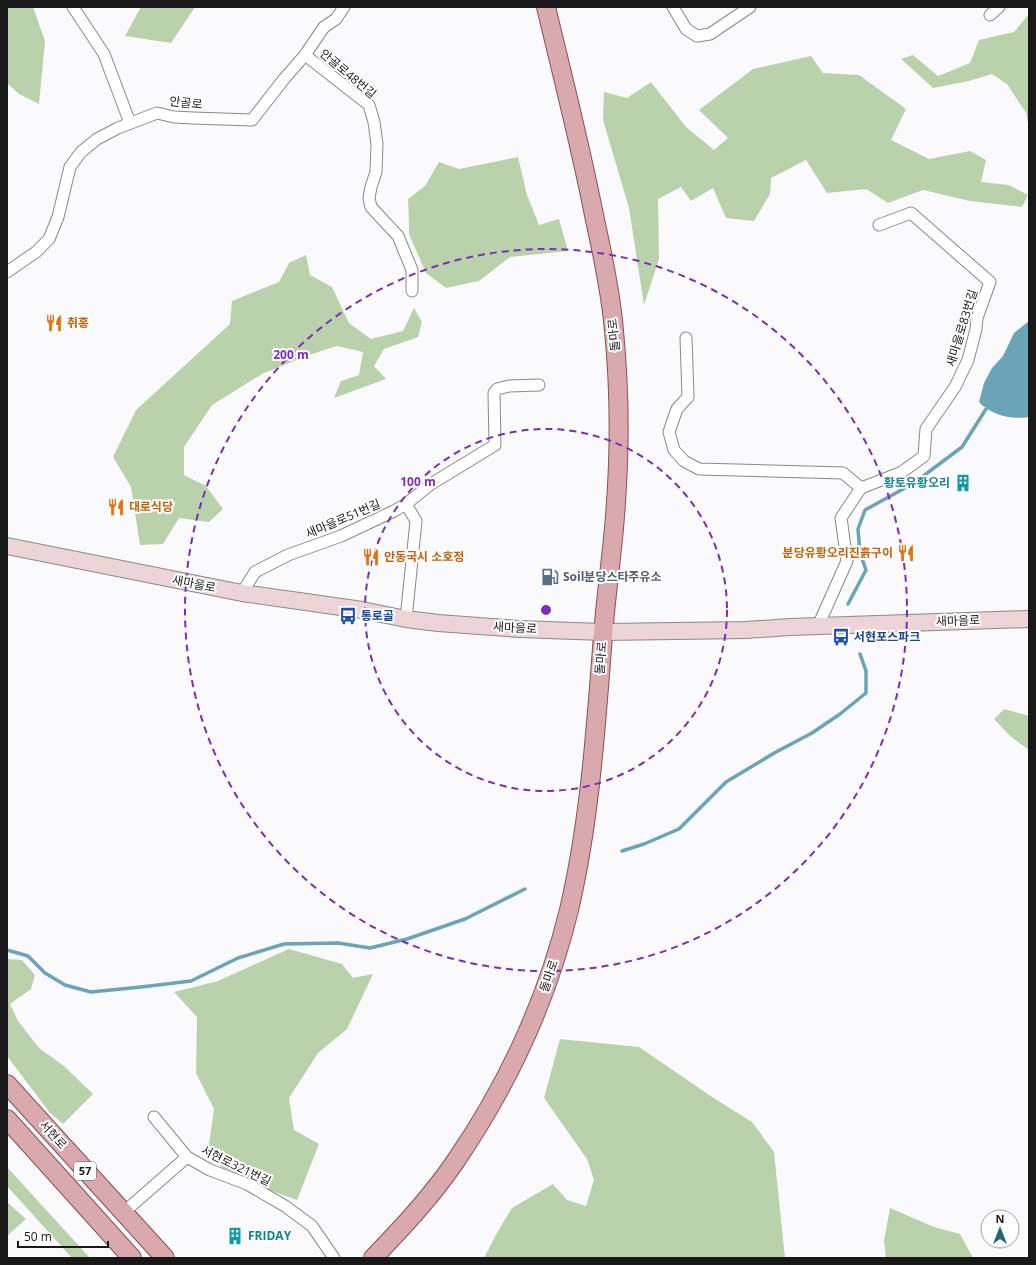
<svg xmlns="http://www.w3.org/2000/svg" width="1036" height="1265" viewBox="0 0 1036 1265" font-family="'Open Sans','Noto Sans KR',sans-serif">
  <rect width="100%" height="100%" fill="#fafafd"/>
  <!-- green -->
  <path fill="#bad2ab" d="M7 7H33L45 41 39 104 19 94 7 83Z
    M141 7H195L171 43 125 36Z
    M1029 14V129L1026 113 1007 84 992 74 969 81 933 88 901 59 913 55 938 76 970 63 979 40 1014 32Z
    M811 56 823 73 859 75 906 109 891 140 929 159 970 151 986 160 981 182 1009 185 1028 195 1022 207 970 201 923 190 888 203 866 189 827 193 806 160 771 178 770 194 754 221 726 218 713 188 691 201 681 187 658 199 659 259 644 305 629 208 603 120 604 92 627 98 651 82 686 127 714 150 728 138 699 110 753 69Z
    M518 157 527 195 539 225 559 219 568 251 510 257 479 281 446 288 426 273 409 234V224L408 199 425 186 439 162 459 169Z
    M306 255 310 275 332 287 349 323 371 339 403 331 414 308 422 322 418 337 384 349 374 366 386 379 334 398 341 381 359 375 363 352 337 346 309 355 262 374 212 405 184 447V475L206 486 223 509 209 522 179 518 163 544 140 545 131 487 113 457 136 410 230 324 232 301 279 282 289 263Z
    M1004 709 1029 716V750L1010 736 994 719Z
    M289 949 342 964 353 978 373 974 347 1029 318 1053 289 1098 294 1130 319 1144 297 1200 228 1175 208 1151 214 1109 196 1073 197 1017 174 992 218 981Z
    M7 959 22 960 35 975 31 989 10 1004 18 1021 39 1048 64 1066 93 1094 63 1124 50 1113 7 1056Z
    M560 1039 639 1047 712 1097 752 1122 774 1152 785 1258H484L498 1231 512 1208 553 1184 567 1200 586 1206 594 1180 587 1159 544 1098Z
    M7 1167 90 1258H72L7 1186Z
    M7 1202 26 1219 7 1236Z
    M890 1208 934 1227 960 1234 973 1258H886L884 1241Z"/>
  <!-- water -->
  <path fill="#6ba4b6" d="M1029 321V417C1011 420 991 415 979 402L984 383 992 368 1003 356 1014 333Z"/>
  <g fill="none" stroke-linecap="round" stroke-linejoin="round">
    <!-- stream -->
    <path stroke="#6ba4b6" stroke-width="3.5" d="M848 604 866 570 860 553 858 529 865 510 914 483 962 447 986 409
      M622 851 644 844 679 829 726 782 776 752 812 733 840 714 866 693V671L860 654
      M7 950 28 956 45 973 65 985 91 992 141 987 191 981 238 958 284 944 338 943 370 948 407 939 465 919 525 889"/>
    <!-- street casing -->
    <g stroke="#89898c" stroke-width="13">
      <path id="street" d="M73 7 104 54 130 123
        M673 7 686 29 697 36 710 34 750 7
        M990 15 999 7
        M305 55 369 105 374 122 377 144 376 172 371 187 369 198 371 207 398 236 412 270V291
        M7 272 36 252 49 239 58 217 70 167 81 152 97 139 118 128 157 113 174 117 193 118 252 120 284 79 305 55 324 27 336 19 344 7
        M686 338 688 397 677 409 669 432 674 450 684 461 699 469 843 473 861 488
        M406 504 416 521 406 619
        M242 593 255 572 288 555 341 536 394 511 406 504 431 484 495 445 494 393 497 389 509 386 539 385
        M818 626 847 561 841 518 861 488 902 472 924 456 926 429 955 387 968 360 976 329 977 318 990 282 911 213 879 225
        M154 1117 187 1157
        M123 1213 187 1157 210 1170 247 1184 285 1206 312 1226 334 1258"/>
    </g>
    <!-- secondary casing -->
    <g stroke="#89898c" stroke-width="18">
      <path id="secondary" d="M7 546 242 593 362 610 406 619 438 623 519 629 603 632 746 630 790 627 1029 619"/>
    </g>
    <!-- primary casing -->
    <g stroke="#865157" stroke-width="20">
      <path id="primary" d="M7 1084 165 1258
        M7 1119 132 1258
        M373 1258C402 1228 431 1197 455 1162 507 1086 547 1000 569 910 590 820 596 727 603 635 606 595 612 556 615 516 620 454 620 392 614 331 611 294 603 256 595 220 581 148 563 78 546 7"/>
    </g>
    <!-- street -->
    <use href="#street" stroke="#fff" stroke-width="11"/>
    <!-- secondary -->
    <use href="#secondary" stroke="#edd4d6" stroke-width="16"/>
    <!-- primary -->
    <use href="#primary" stroke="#daa9ae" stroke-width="18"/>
  </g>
  <!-- distance rings -->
  <g fill="none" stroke="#7b2cbf" stroke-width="2" stroke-dasharray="7 5">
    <circle cx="546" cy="610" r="181"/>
    <circle cx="546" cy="610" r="361"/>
  </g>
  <!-- icons -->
  <defs>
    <g id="restaurant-bare" transform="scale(1.38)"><path d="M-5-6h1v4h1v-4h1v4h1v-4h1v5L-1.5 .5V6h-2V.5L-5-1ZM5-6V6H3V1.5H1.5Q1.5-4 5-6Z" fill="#e8710a" stroke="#fff" stroke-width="2.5" paint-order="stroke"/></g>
    <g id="building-bare" transform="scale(1.38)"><path d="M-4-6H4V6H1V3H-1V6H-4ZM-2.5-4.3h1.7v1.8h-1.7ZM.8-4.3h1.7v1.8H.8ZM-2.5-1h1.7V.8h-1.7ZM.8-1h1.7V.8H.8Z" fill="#0f9aa8" stroke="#fff" stroke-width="2.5" paint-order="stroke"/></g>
    <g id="fuel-bare" transform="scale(1.38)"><path d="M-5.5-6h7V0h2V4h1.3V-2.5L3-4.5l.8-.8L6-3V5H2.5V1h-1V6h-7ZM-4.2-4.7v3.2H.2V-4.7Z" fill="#5c6f8a" stroke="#fff" stroke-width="2.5" paint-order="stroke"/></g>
    <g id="bus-bare" transform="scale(1.38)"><path d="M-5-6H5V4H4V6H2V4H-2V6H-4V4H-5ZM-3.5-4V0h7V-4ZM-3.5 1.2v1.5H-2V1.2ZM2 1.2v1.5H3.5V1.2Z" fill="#1a4fb4" stroke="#fff" stroke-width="2.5" paint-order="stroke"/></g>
  </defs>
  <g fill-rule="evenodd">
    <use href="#restaurant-bare" x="54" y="323"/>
    <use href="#building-bare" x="963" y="483"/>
    <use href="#restaurant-bare" x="116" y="507"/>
    <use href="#restaurant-bare" x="906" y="553"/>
    <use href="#restaurant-bare" x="371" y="557"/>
    <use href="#fuel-bare" x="550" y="577"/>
    <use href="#bus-bare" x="348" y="616"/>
    <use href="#bus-bare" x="841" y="637"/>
    <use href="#building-bare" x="235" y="1236"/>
  </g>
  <g text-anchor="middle" stroke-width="4" stroke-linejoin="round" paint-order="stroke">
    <!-- shield labels -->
    <rect fill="#fff" stroke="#5d5d5e" stroke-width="1" x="74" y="1162" width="22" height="18" rx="3"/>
    <g font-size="11" font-weight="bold" fill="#181819">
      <text x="85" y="1175">57</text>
    </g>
    <!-- street labels -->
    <g font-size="12" fill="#181819" stroke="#fff">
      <text transform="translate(348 74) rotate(40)" y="4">안골로48번길</text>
      <text transform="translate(186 103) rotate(6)" y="4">안골로</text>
      <text transform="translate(962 328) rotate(-73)" y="4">새마을로83번길</text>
      <text transform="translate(614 335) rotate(-96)" y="4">돌마로</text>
      <text transform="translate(343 519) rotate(-23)" y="4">새마을로51번길</text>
      <text transform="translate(194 584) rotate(11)" y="4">새마을로</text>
      <text transform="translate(958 621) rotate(-2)" y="4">새마을로</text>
      <text transform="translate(515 628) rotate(3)" y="4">새마을로</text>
      <text transform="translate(601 658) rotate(-86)" y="4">돌마로</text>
      <text transform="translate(549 976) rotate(-71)" y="4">돌마로</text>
      <text transform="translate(53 1135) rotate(48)" y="4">서현로</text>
      <text transform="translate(236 1166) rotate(26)" y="4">서현로321번길</text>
    </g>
    <!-- food labels -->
    <g font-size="12" font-weight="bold" fill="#c56008" stroke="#fff" text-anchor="start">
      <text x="67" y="327">취홍</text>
      <text x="129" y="511">대로식당</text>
      <text x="893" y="557" text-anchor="end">분당유황오리진흙구이</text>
      <text x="384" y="561">안동국시 소호정</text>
    </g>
    <!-- culture labels -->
    <g font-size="12" font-weight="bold" fill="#0d838f" stroke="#fff" text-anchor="end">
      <text x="950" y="487">황토유황오리</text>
      <text x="248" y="1240" text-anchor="start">FRIDAY</text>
    </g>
    <!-- service labels -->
    <g font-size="12" font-weight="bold" fill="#4e5e75" stroke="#fff" text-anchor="start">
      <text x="563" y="581">Soil분당스타주유소</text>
    </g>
    <!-- transit labels -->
    <g font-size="12" font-weight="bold" fill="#164399" stroke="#fff" text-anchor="start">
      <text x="361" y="620">통로골</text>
      <text x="854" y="641">서현포스파크</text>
    </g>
  </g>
  <circle cx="546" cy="610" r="6" fill="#7b2cbf" stroke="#fff" stroke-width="2"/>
  <g font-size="12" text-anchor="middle" font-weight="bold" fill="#7b2cbf" stroke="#fff" stroke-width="4" stroke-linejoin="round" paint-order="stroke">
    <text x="291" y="359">200 m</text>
    <text x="418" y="486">100 m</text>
  </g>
  <!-- border -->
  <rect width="1036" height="1265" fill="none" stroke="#181819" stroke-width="16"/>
  <!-- north arrow -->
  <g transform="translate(1000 1229)"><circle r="19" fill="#ffffff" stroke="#a3a3a3"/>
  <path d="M0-3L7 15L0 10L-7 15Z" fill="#216777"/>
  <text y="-6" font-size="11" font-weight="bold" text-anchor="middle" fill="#181819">N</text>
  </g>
  <!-- scale -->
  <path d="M18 1241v6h90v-6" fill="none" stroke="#181819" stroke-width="2"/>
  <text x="24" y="1241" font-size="12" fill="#181819" stroke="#ffffff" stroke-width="3" paint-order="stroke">50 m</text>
</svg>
